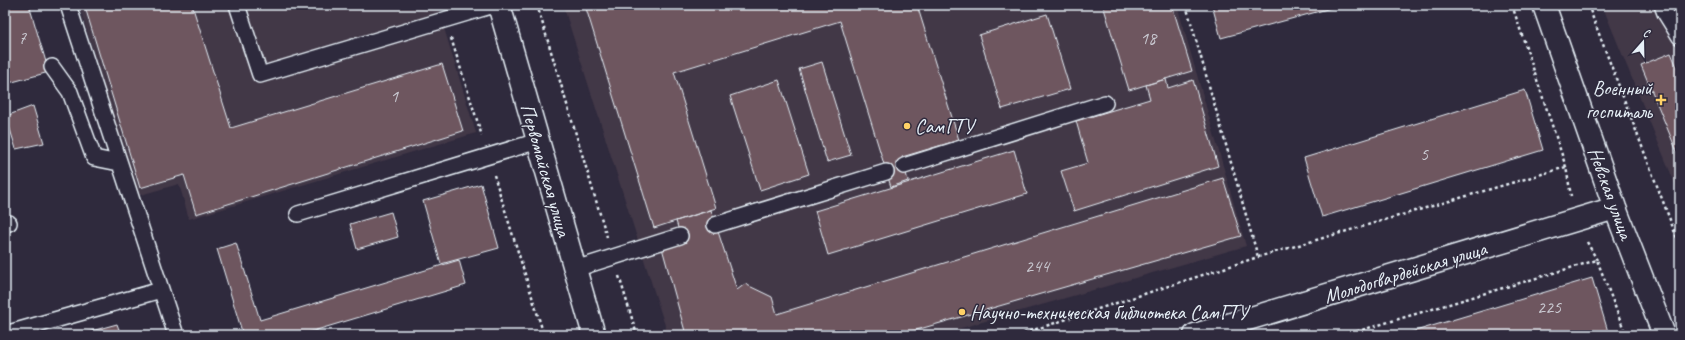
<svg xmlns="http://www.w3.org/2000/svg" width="1685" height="340" viewBox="0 0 1685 340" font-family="Caveat,sans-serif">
  <rect width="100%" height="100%" fill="#2f2a3d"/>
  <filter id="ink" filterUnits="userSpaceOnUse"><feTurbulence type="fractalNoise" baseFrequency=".025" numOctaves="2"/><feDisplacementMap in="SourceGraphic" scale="8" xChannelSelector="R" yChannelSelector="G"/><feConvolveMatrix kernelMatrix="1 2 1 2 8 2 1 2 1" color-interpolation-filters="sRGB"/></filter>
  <g filter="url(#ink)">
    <!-- built -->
    <path fill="#423747" d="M79 5H437L476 133 189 219 179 184 137 196Z
      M563 5H1177L1246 246 937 335H668Z
      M1602 5H1680V196Z"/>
    <!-- building -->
    <path fill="#6e565f" stroke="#e8f1f8" d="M5 5H29L49 72 5 84Z
      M92 5H192L231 128 442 64 463 131 196 214 184 175 140 188 85 7Z
      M585 5H640L641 8 649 5H917L959 140 902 157 908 181 891 187 840 21 674 72 716 208 654 228Z
      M1103 5H1172L1192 71 1129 90Z
      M1212 5H1342L1221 38Z
      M1047 14 1070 89 1002 109 979 35Z
      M1671 53 1680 74V159L1641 65Z
      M822 62 851 155 827 162 799 69Z
      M1166 79 1168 88 1193 80 1218 166 1074 211 1061 171 1088 163 1076 121 1150 99 1146 85Z
      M779 80 809 174 760 190 730 96Z
      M1525 90 1543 150 1322 217 1304 158Z
      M33 106 44 143 16 149 6 116Z
      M1014 150 1027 194 828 255 815 211Z
      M1223 178 1241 236 899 335H686L662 248 682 241 676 221 711 210 737 290 745 284 772 297 777 314Z
      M481 184 499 248 441 264 423 201Z
      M391 212 398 237 357 249 350 224Z
      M236 243 260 320 459 260 466 285 300 335H243L217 249Z
      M1592 278 1609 335H1402Z
      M117 324 121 335H77Z"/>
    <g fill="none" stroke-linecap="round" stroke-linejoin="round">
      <!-- service casing -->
      <g stroke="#e8f1f8" stroke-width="18">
        <path id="service" d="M68 5 176 335
          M237 5 260 75 494 5
          M1662 5 1665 13 1680 37
          M52 67 70 92 94 158 119 163
          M904 166 1105 103
          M298 214 538 141
          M5 224 9 223
          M715 225 886 172
          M575 269 680 236
          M5 334 161 290"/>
      </g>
      <!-- minor casing -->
      <g stroke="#e8f1f8" stroke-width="25">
        <path id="minor" d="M499 5 594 335
          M1544 5 1615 208 1664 335
          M1195 335 1615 208"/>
      </g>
      <!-- path -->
      <path stroke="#e8f1f8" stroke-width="2.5" stroke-dasharray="3 3" stroke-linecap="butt" d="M537 5 607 237
        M1186 5 1258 257
        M1512 5 1566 167 1571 196
        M1588 5 1680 246
        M451 38 482 136
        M494 175 544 335
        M1587 242 1597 260
        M619 276 637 335
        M1018 335 1258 257 1566 167
        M1345 335 1597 260 1626 335"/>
      <!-- service -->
      <use href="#service" stroke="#2f2a3d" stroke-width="15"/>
      <!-- minor -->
      <use href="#minor" stroke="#2f2a3d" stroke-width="22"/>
    </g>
  </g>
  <!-- markers -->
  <g fill="#ffd166" stroke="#2f2a3d" stroke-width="1.5">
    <path d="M1659 94h4v4h4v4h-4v4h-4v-4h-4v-4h4z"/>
    <circle cx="907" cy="126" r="4"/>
    <circle cx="962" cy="312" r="4"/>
  </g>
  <g text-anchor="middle" stroke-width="3" stroke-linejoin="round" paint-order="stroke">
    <!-- number labels -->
    <g font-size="18" fill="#cacad2">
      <text x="22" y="44">7</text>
      <text x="1148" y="44">18</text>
      <text x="394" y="102">1</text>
      <text x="1424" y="160">5</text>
      <text x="1037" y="272">244</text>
      <text x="1549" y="313">225</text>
    </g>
    <!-- poi labels -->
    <g font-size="20" fill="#e8f1f8" stroke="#2f2a3d" text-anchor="start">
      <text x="1652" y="95" text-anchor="end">Военный<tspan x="1652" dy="23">госпиталь</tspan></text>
      <text x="915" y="133">СамГТУ</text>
      <text x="970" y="319">Научно-техническая библиотека СамГТУ</text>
    </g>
    <!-- street labels -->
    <g font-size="20" fill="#e8f1f8" stroke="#2f2a3d">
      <text transform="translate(546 170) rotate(74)" y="7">Первомайская улица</text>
      <text transform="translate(1611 193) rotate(70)" y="7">Невская улица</text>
      <text transform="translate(1405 272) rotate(-17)" y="7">Молодогвардейская улица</text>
    </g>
  </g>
  <!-- margin -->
  <rect width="1685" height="340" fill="none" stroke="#2f2a3d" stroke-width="20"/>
  <rect x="10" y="10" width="1665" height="320" fill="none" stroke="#e8f1f8" stroke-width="1.5" filter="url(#ink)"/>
  <!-- north arrow -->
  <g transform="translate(1643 42) rotate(20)" stroke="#2f2a3d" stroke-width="3" paint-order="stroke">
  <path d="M0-3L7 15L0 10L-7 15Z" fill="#e8f1f8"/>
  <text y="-6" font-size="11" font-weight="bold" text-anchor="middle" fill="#e8f1f8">С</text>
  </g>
</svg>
